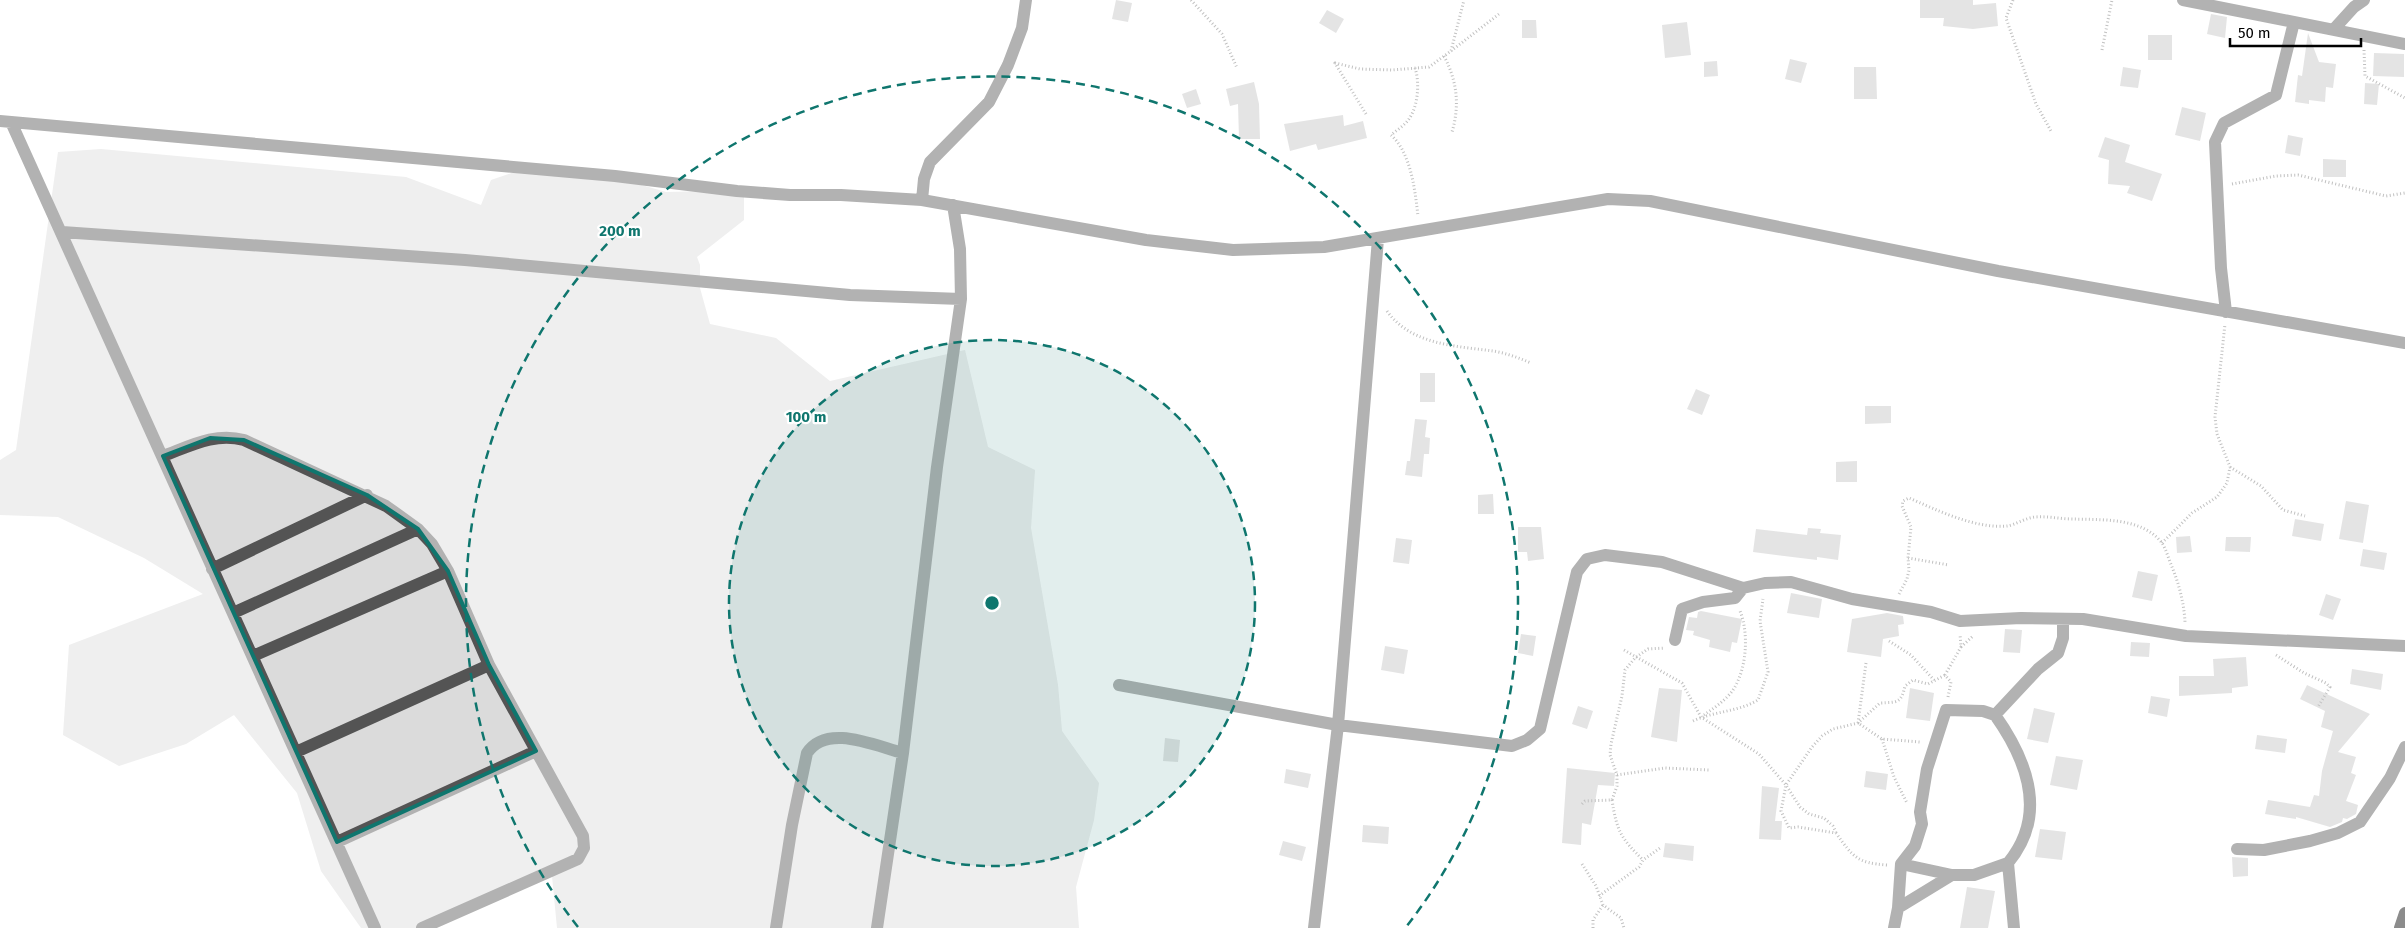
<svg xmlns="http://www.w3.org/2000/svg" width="2405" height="928" viewBox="0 0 2405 928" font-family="'Fira Sans',sans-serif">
  <rect width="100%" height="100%" fill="#fff"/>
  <!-- green -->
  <path fill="#dbdbdb" d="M101 149 406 177 481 205 491 180 520 170 628 181 666 192 711 191 744 194V220L697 257 700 265V288L710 324 776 338 830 381 965 350 988 447 1035 470 1031 528 1058 685 1062 731 1099 783 1094 820 1076 887 1079 928H557L552 876 432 928H361L321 871 297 793 234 715 186 744 119 766 63 735 69 645 203 594 144 558 58 517 0 515V460L16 450 58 152Z"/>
  <!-- building -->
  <path fill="#c4c4c4" d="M1116 0 1132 3 1128 22 1112 19Z
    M1920 0H1973V5L1996 3 1998 26 1973 29 1943 26 1944 18H1920Z
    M1327 10 1344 19 1336 33 1319 23Z
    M2211 14 2227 17 2225 38 2207 34Z
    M1522 20H1536L1537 38H1522Z
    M1687 22 1691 55 1665 58 1662 25Z
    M2308 33 2319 62 2336 64 2333 88 2326 87 2325 102 2309 100V104L2295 102 2298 75 2302 76Z
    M2148 35H2172V60H2148Z
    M2374 53 2404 54V77L2373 76Z
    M1790 59 1807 63 1801 83 1785 79Z
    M1717 61 1718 76 1704 77V62Z
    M1854 67H1876L1877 99H1854Z
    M2123 67 2141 70 2138 88 2120 86Z
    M1254 82 1259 104 1260 139H1239L1238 104 1230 106 1226 89Z
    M2365 83 2379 84 2377 105 2364 104Z
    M1196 89 1201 104 1187 108 1182 94Z
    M2182 107 2206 113 2200 141 2175 135Z
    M1343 115 1344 126 1363 121 1367 138 1318 150 1316 144 1290 151 1284 124Z
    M2288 135 2303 138 2300 156 2285 153Z
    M2105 137 2130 145 2125 162 2162 174 2152 201 2127 193 2130 186 2108 184 2109 160 2098 157Z
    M2323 159 2346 160V177H2323Z
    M1420 373H1435V402H1420Z
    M1696 389 1710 395 1702 415 1687 409Z
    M1865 406H1891V423L1865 424Z
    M1415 419 1427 420 1425 437 1430 438 1429 454H1424L1422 477 1405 475 1407 461H1410Z
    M1857 461V482H1836V462Z
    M1493 494 1494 514H1478V495Z
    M2346 501 2369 505 2363 543 2339 539Z
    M2295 519 2324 524 2321 541 2292 536Z
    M1518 527H1541L1544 559 1528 561 1527 552H1518Z
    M1808 528 1821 529 1820 533 1841 535 1838 560 1817 557V560L1753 552 1756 529 1807 535Z
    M2190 536 2192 552 2177 553 2176 537Z
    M2226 537H2251L2250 552 2225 551Z
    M1396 538 1412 540 1409 564 1393 562Z
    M2363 549 2387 553 2384 570 2360 566Z
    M2138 571 2158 575 2152 601 2132 597Z
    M1791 593 1822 599 1819 618 1787 613Z
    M2326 594 2341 599 2333 620 2319 615Z
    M1701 611 1742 619 1737 643 1732 642 1730 652 1709 647 1710 640 1693 635 1694 631 1686 630 1689 617 1697 618 1698 612Z
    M1887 613 1903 616 1904 624 1898 625 1899 636 1883 639 1881 657 1847 652 1852 619Z
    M2005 629 2022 630 2020 653 2003 652Z
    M1521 634 1536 636 1533 656 1518 653Z
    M2131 642 2150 643 2149 657 2130 656Z
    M1385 646 1408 650 1404 674 1381 670Z
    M2246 657 2248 686 2232 688V693L2179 696V676H2214L2213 659Z
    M2352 669 2383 674 2381 690 2350 684Z
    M2307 685 2370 714 2338 752 2356 757 2351 773 2356 775 2346 801 2358 805 2356 814 2347 819 2343 818 2342 822 2330 827 2296 817V819L2265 814 2268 800 2310 807 2314 795 2319 796 2322 771 2333 731 2321 727 2325 711 2300 699Z
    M1659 688 1682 690 1677 742 1651 737Z
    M1910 688 1934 693 1930 721 1906 718Z
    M2151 696 2170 699 2167 717 2148 713Z
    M1578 706 1593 711 1587 729 1572 724Z
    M2034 708 2055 713 2048 743 2027 739Z
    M2257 735 2287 739 2285 753 2255 749Z
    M1165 738 1180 740 1178 762 1163 761Z
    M2056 756 2083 760 2077 790 2050 785Z
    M1567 768 1615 773 1614 786 1598 785 1591 825 1582 823 1581 845 1562 843Z
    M1286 769 1311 774 1308 788 1284 783Z
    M1866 771 1888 774 1886 790 1864 787Z
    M1762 786 1779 788 1775 821H1782L1781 840 1759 839Z
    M1363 825 1389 827 1388 844 1362 842Z
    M2040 829 2066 832 2062 860 2035 857Z
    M1283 841 1306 847 1302 861 1279 855Z
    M1665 843 1694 846 1693 861 1663 857Z
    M2232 857 2248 858V876L2233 877Z
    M1967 887 1995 891 1988 928H1960Z"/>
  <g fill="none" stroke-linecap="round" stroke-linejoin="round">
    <!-- path -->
    <path stroke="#767676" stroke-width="3" stroke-dasharray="1 2.5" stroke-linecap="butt" d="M1191 0 1222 34 1237 68
      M2013 0 2006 18 2036 104 2051 131
      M2102 50 2112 0
      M2364 50 2365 76 2405 98
      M1451 51 1499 14
      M1444 56C1457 81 1460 105 1452 132
      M1415 68C1420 83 1418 106 1409 119 1405 125 1397 130 1391 135 1411 153 1415 190 1418 216
      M1366 114 1335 63 1360 69 1392 70 1429 67 1451 51 1464 0
      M2232 184 2276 176 2298 175 2386 196 2405 193
      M1387 311C1411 345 1456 346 1493 351 1506 353 1519 358 1531 363
      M2230 467 2261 486 2283 510 2305 516
      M2162 543 2192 513 2217 497 2227 483 2230 467 2217 434 2215 417 2225 324
      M1908 558 1949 565
      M1899 594 1907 579 1909 570 1908 558 1911 527 1902 506 1903 501 1909 498C1937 510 1975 529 2007 526 2015 525 2025 518 2035 517 2048 516 2060 519 2073 519 2101 520 2142 517 2162 543 2166 549 2169 560 2172 567 2179 584 2184 603 2185 622
      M1889 641 1911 655 1934 680
      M1961 647 1973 636
      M1624 650 1682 683 1701 717 1759 754 1786 785 1800 807 1809 814 1824 818 1833 826 1836 832
      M2276 655 2304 673 2326 683 2330 687 2318 707
      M1866 663 1858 723 1882 739 1920 742
      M1948 697 1951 682 1945 675 1961 647 1960 634
      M1704 715C1714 708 1726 700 1733 690 1747 669 1749 633 1740 611
      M1693 721C1714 711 1738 712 1758 700L1768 672 1760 621 1763 599
      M1882 739 1894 777 1907 803
      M1617 775 1665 768 1709 770
      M1612 800C1617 832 1621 838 1643 860
      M1582 804 1585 801 1612 800 1617 786V775L1610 755 1611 744 1622 696 1625 670 1635 658 1648 649 1665 648
      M1582 864 1596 886 1603 905 1621 918 1624 928
      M1887 865C1857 863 1853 857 1836 833L1798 827 1789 828 1781 811 1786 785 1812 747 1822 736 1833 729 1858 723 1880 703C1897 702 1901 704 1905 686L1913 680 1928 684 1945 675
      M1599 896 1639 867 1643 860 1660 848
      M1593 928V920L1603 905"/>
    <!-- minor -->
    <path stroke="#545454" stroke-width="12" d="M2183 0 2405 44
      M2334 29 2354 7 2364 0
      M0 121 615 176 737 191 790 195H841L922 200 924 179 930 162 989 102 1008 65 1022 28 1026 0
      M11 122 375 928
      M922 200 1146 240 1233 250 1324 247 1608 199 1650 201 1998 271 2405 343
      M62 232 465 260 850 295 961 299
      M2226 312 2221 268 2215 142 2224 123 2276 95 2294 22
      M163 456C190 446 215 432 244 440L386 506 418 529 432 544 448 571 489 665 583 836 584 848 578 859 422 928
      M212 569 367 495
      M233 613 418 529
      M1675 640 1682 609 1703 602 1735 598 1743 588
      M253 656 448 571
      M1119 685 1338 725 1512 746 1527 740 1540 729 1577 572 1587 559 1605 555 1662 562 1743 588 1765 583 1791 582 1852 599 1931 612 1960 621 2021 618 2083 619 2186 636 2405 646
      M1995 715 2038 669 2058 653 2063 638V619
      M296 752 489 665
      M337 842 536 751
      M2237 849 2264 850 2310 841 2338 833 2360 822 2390 778 2405 747
      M1901 864 1952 875H1974L2008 863 2014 928
      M1898 908 1952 875
      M776 928 792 825 807 753C827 723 875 746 903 753
      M877 928 903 753 937 467 961 299 960 249 953 205
      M1314 928 1338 725 1378 239
      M1894 928 1898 908 1901 864 1915 846 1922 824 1920 812 1927 769 1946 710 1983 711 1995 715C2027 760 2048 815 2008 863"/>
    <!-- major -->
    <path stroke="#000" stroke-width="12" d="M2400 928 2405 913"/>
  </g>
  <!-- marked area -->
  <path d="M0 0H2405V928H0ZM210 438 244 440 367 495 418 529 448 571 489 665 536 751 337 842 163 456Z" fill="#fff" fill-opacity=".55" fill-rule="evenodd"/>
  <path fill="none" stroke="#0f766e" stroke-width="4" stroke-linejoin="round" d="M210 438 244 440 367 495 418 529 448 571 489 665 536 751 337 842 163 456Z"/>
  <!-- distance rings -->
  <circle cx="992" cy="603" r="263" fill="#0f766e" fill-opacity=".12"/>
  <g fill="none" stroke="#0f766e" stroke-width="2.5" stroke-dasharray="9 6">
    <circle cx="992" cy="603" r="263"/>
    <path d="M578 927A526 526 0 1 1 1406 927"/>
  </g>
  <circle cx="992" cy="603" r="8" fill="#0f766e" stroke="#fff" stroke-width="2.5"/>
  <g font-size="15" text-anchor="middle" font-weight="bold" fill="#0f766e" stroke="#fff" stroke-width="4.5" stroke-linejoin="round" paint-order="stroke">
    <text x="620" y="236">200 m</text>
    <text x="806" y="422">100 m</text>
  </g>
  <!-- scale -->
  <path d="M2230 38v8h131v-8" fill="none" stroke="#000000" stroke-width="2.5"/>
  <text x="2238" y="38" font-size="15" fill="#000000" stroke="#ffffff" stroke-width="4" paint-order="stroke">50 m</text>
</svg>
